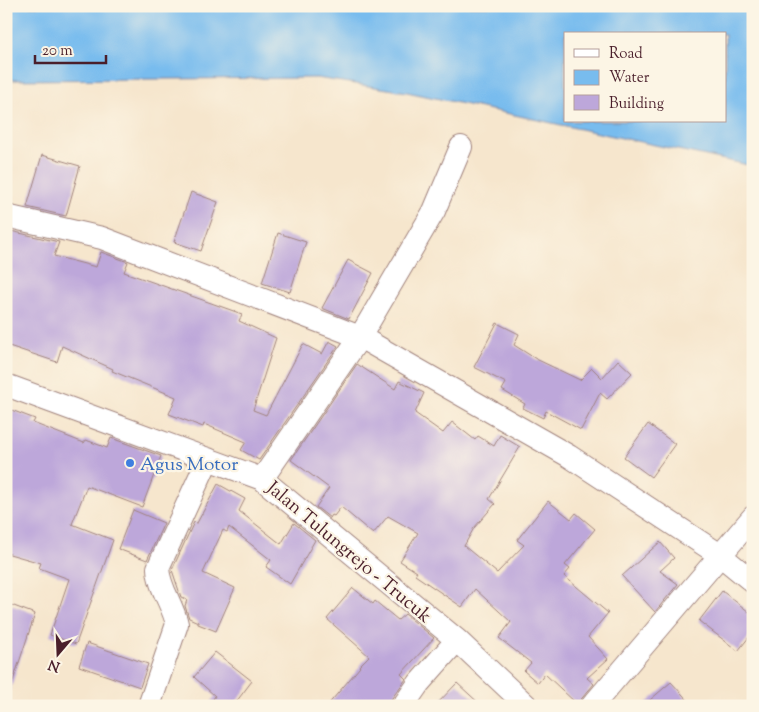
<svg xmlns="http://www.w3.org/2000/svg" width="759" height="712" viewBox="0 0 759 712" font-family="'Sorts Mill Goudy',serif">
  <rect width="100%" height="100%" fill="#fcf5e5"/>
  <filter id="ink" filterUnits="userSpaceOnUse"><feTurbulence type="fractalNoise" baseFrequency=".02" numOctaves="2"/><feDisplacementMap in="SourceGraphic" scale="10" xChannelSelector="R" yChannelSelector="G"/><feConvolveMatrix kernelMatrix="1 2 1 2 8 2 1 2 1" color-interpolation-filters="sRGB"/></filter>
  <filter id="wash" filterUnits="userSpaceOnUse"><feTurbulence type="fractalNoise" baseFrequency=".0096" numOctaves="4" result="noise"/><feDisplacementMap in="SourceGraphic" scale="20" xChannelSelector="R" yChannelSelector="G"/><feGaussianBlur stdDeviation="1.12" result="paint"/><feColorMatrix in="noise" values="0 0 0 0 0 0 0 0 0 0 0 0 0 0 0 0 0 1.4 0 .05"/><feComposite in="paint" operator="in"/></filter>
  <g filter="url(#wash)">
    <rect width="100%" height="100%" fill="#f6e6cd"/>
    <!-- water -->
    <path fill="#78bcee" stroke="#616e8c" fill-rule="evenodd" d="M6 6H753V166L407 92 317 78 6 80ZM565 34H725V121H565Z"/>
    <g id="blocks">
      <!-- building -->
      <path fill="#bda7da" d="M42 155 80 166 66 216 27 207Z
        M191 192 218 202 201 251 174 242Z
        M6 230 59 242 54 256 96 267 101 252 128 262 124 272 242 314 239 321 276 338 253 410 266 415 303 344 322 354 329 341 338 346 259 460 241 450 246 442 204 424 203 427 169 414 176 397 112 371 113 369 62 346 57 362 6 345Z
        M278 233 306 242 290 292 262 283Z
        M348 260 373 273 349 319 322 308Z
        M497 323 519 334 514 345 536 359 580 380 592 368 602 378 618 360 632 373 607 399 600 393 581 430 546 411 543 418 523 408 525 404 502 390 506 383 474 367Z
        M357 364 395 389 399 381 424 393 415 413 443 433 452 422 475 440 478 436 494 446 500 435 520 447 489 499 495 504 474 528 464 546 497 573 524 545 517 540 548 501 571 519 576 513 595 529 565 565 570 569 564 576 608 613 588 637 608 659 587 678 594 684 577 704 545 674 538 683 524 671 531 663 499 638 511 622 475 589 462 607 415 575 417 572 400 561 418 533 388 516 373 534 341 507 334 516 332 515 330 518 316 507 329 488 291 460Z
        M6 408 35 419 33 423 84 443 86 440 107 448 111 438 161 456 142 507 87 486 72 524 113 540 76 644 50 635 69 579 39 568 41 563 6 553Z
        M648 424 675 444 651 477 624 457Z
        M218 484 245 499 239 511 281 544 294 523 315 540 290 584 266 567 271 560 229 527 227 532 223 530 203 573 235 588 216 631 198 624V622L189 618 185 606 187 600 181 597 172 570 194 522 197 523Z
        M133 510 164 523 147 560 118 549Z
        M660 542 674 558 660 571 678 584 655 612 622 576Z
        M353 588 373 604 375 601 398 620 405 614 434 638 401 674 406 679 392 698 390 706H327L360 667 359 666 369 656 327 619Z
        M722 591 753 615V632L738 651 699 621Z
        M6 603 35 614 10 690 6 689Z
        M87 643 148 664 140 687 79 666Z
        M215 652 252 681 233 706H209L215 696 194 677Z
        M671 682 693 706H643Z
        M457 683 482 706H435Z"/>
    </g>
  </g>
  <g filter="url(#ink)">
    <use href="#blocks" fill-opacity="0" stroke="#a0827c" stroke-width="1"/>
    <g fill="none" stroke-linecap="round" stroke-linejoin="round">
      <!-- street casing -->
      <g stroke="#a0827c" stroke-width="24">
        <path id="street" d="M6 216 102 238 360 337 569 456 720 555 753 582
          M6 385 262 479 457 640 527 706
          M262 479 360 337 434 211 461 147
          M149 706 177 624C173 605 159 588 158 568L208 459
          M403 706 419 683 457 640
          M592 706 753 517"/>
      </g>
      <!-- street -->
      <use href="#street" stroke="#fff" stroke-width="22"/>
    </g>
  </g>
  <!-- markers -->
  <circle fill="#3f7fe0" stroke="#fcf5e5" stroke-width="2" cx="130" cy="463" r="5"/>
  <g text-anchor="middle" stroke-width="4.5" stroke-linejoin="round" paint-order="stroke">
    <!-- shop labels -->
    <g font-size="19" fill="#366cbe" stroke="#fcf5e5" text-anchor="start">
      <text x="140" y="470">Agus Motor</text>
    </g>
    <!-- street labels -->
    <g font-size="19" fill="#4a1f2b" stroke="#fcf5e5">
      <text transform="translate(350 551) rotate(40)" y="7">Jalan Tulungrejo - Trucuk</text>
    </g>
  </g>
  <!-- margin -->
  <rect width="759" height="712" fill="none" stroke="#fcf5e5" stroke-width="25"/>
  <!-- legend -->
  <rect x="564" y="32" width="162" height="90" fill="#fcf5e5" stroke="#b59f9b"/>
  <rect x="574" y="49" width="25" height="8" fill="#ffffff" stroke="#b59f9b"/>
  <text x="609" y="58" font-size="15" fill="#4a1f2b">Road</text>
  <rect x="574" y="70" width="25" height="15" fill="#78bcee" stroke="#b59f9b"/>
  <text x="609" y="82" font-size="15" fill="#4a1f2b">Water</text>
  <rect x="574" y="95" width="25" height="15" fill="#bda7da" stroke="#b59f9b"/>
  <text x="609" y="108" font-size="15" fill="#4a1f2b">Building</text>
  <!-- north arrow -->
  <g transform="translate(58 654) rotate(199)" stroke="#fcf5e5" stroke-width="4" paint-order="stroke">
  <path d="M0-4L9 19L0 12L-9 19Z" fill="#4a1f2b"/>
  <text y="-8" font-size="14" font-weight="bold" text-anchor="middle" fill="#4a1f2b">N</text>
  </g>
  <!-- scale -->
  <path d="M35 55v8h71v-8" fill="none" stroke="#4a1f2b" stroke-width="2.5"/>
  <text x="42" y="55" font-size="15" fill="#4a1f2b" stroke="#fcf5e5" stroke-width="4" paint-order="stroke">20 m</text>
</svg>
